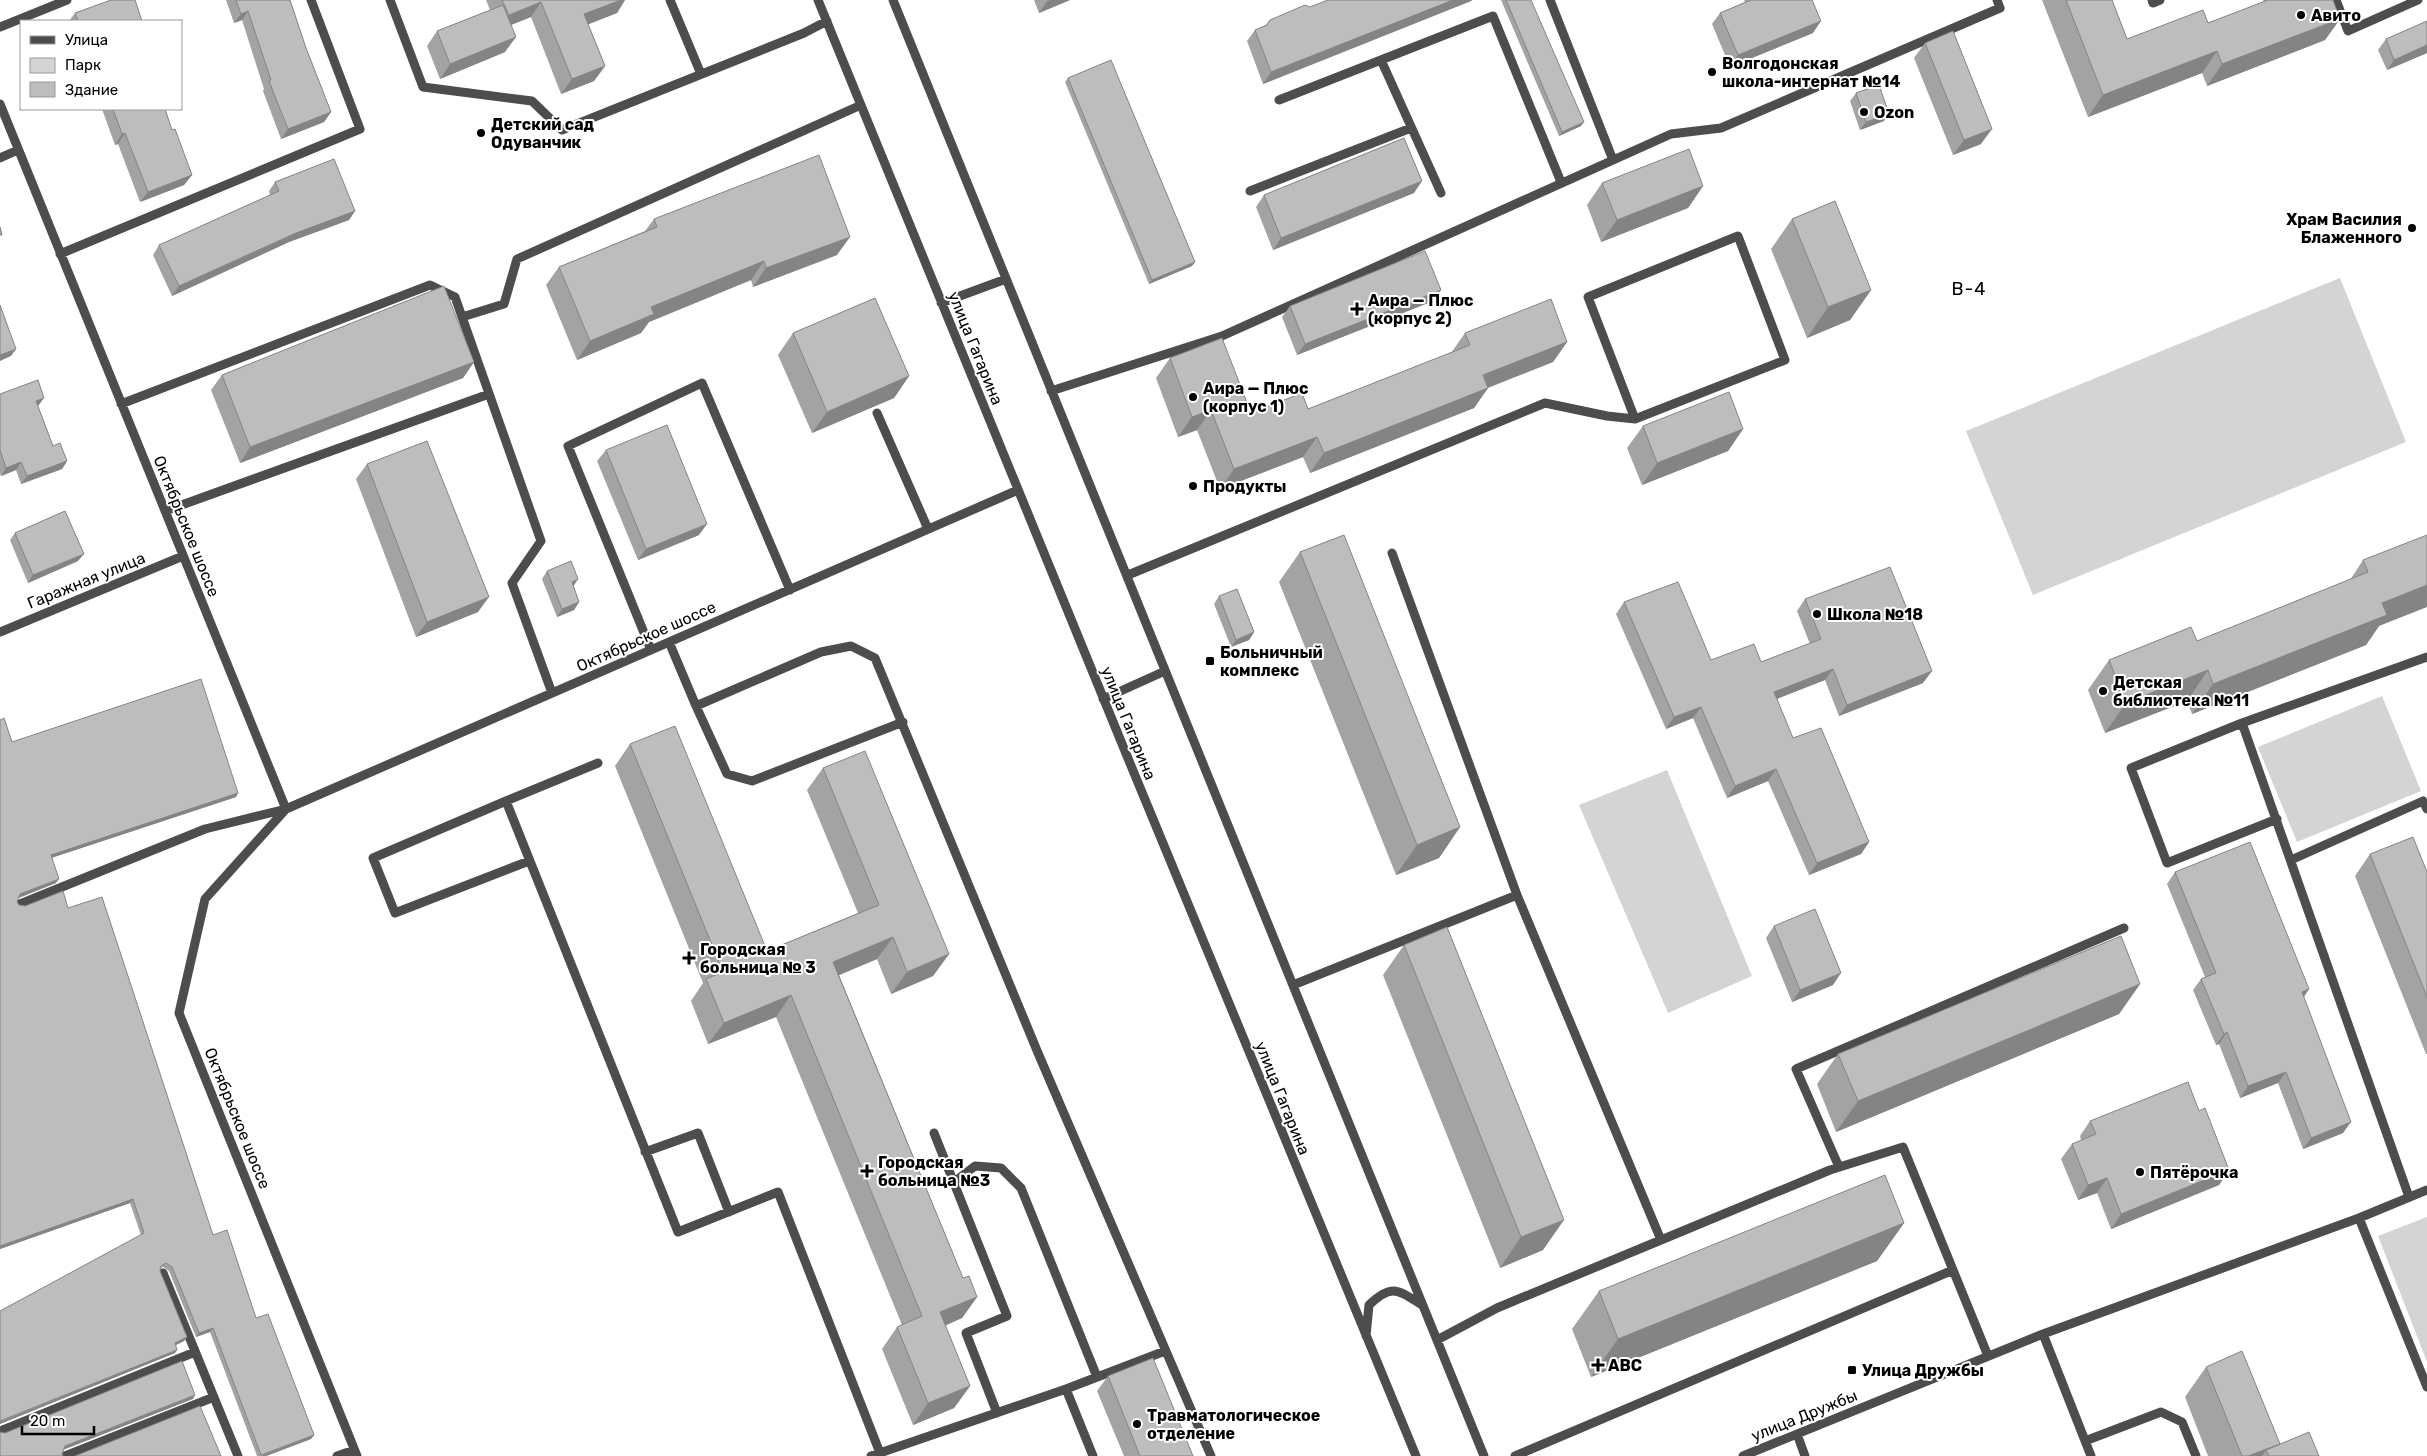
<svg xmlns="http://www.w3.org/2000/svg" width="2427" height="1456" viewBox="0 0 2427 1456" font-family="Rubik,sans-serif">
  <rect width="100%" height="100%" fill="#fff"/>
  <!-- green -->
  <path fill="#d4d4d4" d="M2340 278 2406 442 2033 595 1966 431Z
    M2382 696 2421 791 2297 842 2258 747Z
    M1667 770 1752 976 1668 1013 1579 805Z
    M2427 1217V1362L2378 1236Z"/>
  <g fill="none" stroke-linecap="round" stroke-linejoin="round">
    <!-- minor -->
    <path stroke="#4d4d4d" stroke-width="9" d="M390 0 423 87 532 101 562 130 804 33 827 21
      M670 0 701 74
      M818 0 1127 756 1416 1456
      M893 0 1484 1456
      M1550 0 1613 160
      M2152 0 2153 3 2160 0
      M2336 0 2348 31 2418 0
      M0 27 67 0
      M1381 60 1441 193
      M1279 100 1493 16 1561 182
      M0 104 286 809
      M0 158 18 150
      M1250 191 1411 128
      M60 254 360 129 311 0
      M941 303 1006 279
      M462 317 504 304 517 259 861 105
      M1051 391 1222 336 1671 134 1721 128 2000 8 1997 0
      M121 404 430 285 455 297 541 541 512 583 552 693
      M877 413 928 529
      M165 511 489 394
      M1392 553 1517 895 1661 1240 1497 1308 1437 1340
      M1128 575 1545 403 1607 416 1635 419 1785 360 1738 236 1588 297 1635 419
      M0 632 183 556
      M669 642 696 706 821 652 851 646 875 658 1038 1053 1211 1456
      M651 650 568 446 702 383 790 590
      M1103 699 1165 671
      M696 706 727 774 752 781 903 722
      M2242 723 2131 768 2167 863 2277 819
      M506 801 598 763
      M2291 860 2423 801 2427 809
      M529 861 395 913 373 858 506 801 678 1232 778 1192 880 1453
      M20 904 205 829 286 809
      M1293 985 1517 895
      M934 1133 1007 1316 966 1333 997 1413
      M645 1152 698 1133 729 1212
      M1839 1167 1796 1069 2124 928
      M954 1182 975 1166 1001 1168 1021 1188 1097 1377
      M2409 1197 2242 723 2427 657
      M2359 1218 2427 1387
      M1661 1240 1830 1170 1903 1147 1988 1356
      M163 1273 238 1456
      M2043 1334 2091 1456
      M1366 1336 1369 1305C1392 1283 1398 1290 1422 1305
      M1066 1389 1093 1456
      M0 1431 195 1352
      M1797 1434 1805 1456
      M2085 1441 2161 1412 2182 1422 2196 1456
      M65 1456 214 1397
      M337 1456 354 1450
      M357 1456 179 1013 205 899 286 809 1018 490
      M871 1456 1066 1389 1165 1351
      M1515 1456 1953 1270
      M1743 1456 2043 1334 2359 1218 2427 1190"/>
  </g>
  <!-- wall -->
  <path fill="#a3a3a3" d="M226 0H290L306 48 331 112 324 122 281 139 263 91 264 89 242 20 234 23Z
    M486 0H625L617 13 588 24 605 66 594 81 561 94 531 17 511 25 505 52 440 79 427 46 437 31 490 10Z
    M1034 0H1070L1039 13Z
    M1328 0H1472L1471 1 1263 84 1247 41 1255 30 1266 25 1270 20 1310 7Z
    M1501 0H1531L1581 126 1559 136Z
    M1744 0H1812L1813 33 1730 67 1712 24 1720 13 1745 2Z
    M2042 0H2112L2127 39 2208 23 2264 2 2263 0H2333L2340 19 2325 40 2207 86 2202 73 2088 117Z
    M75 13 142 21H69Z
    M2427 21V53L2387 70 2378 50 2386 39Z
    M1925 43 1981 144 1953 155 1914 58Z
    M1068 78 1195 262 1192 266 1149 284 1065 82Z
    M1856 93 1884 121 1860 130 1850 101Z
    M102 109H165L172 130 192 175 184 185 140 202 118 144 115 145Z
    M275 182 355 211 349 220 289 242 172 296 153 255 159 245 270 195 269 191Z
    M1602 183 1703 186 1688 208 1601 242 1587 205Z
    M1414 193 1273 250 1256 207 1264 195Z
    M654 219 837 255 753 287 751 280 649 322 641 333 577 360 546 285 559 267 645 231Z
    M1792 219 1871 290 1850 320 1807 338 1771 249Z
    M1433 301 1297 355 1282 317 1290 306Z
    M793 333 909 376 894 398 812 433 778 355Z
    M1465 333 1567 342 1553 362 1488 388 1474 408 1310 473 1303 457 1220 489 1197 430 1178 437 1156 378 1170 358 1251 413 1308 409 1451 353Z
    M474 362 463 378 240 463 211 390 222 375Z
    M0 394 38 406 53 446 67 461 62 469 21 484 16 470 1 476 0 473Z
    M1643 426 1743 429 1728 451 1642 485 1627 448Z
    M606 450 699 535 638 560 597 461Z
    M367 464 478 612 416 637 356 479Z
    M15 533 78 561 28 583 10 540Z
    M2427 535 2379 626 2366 645 2192 714 2187 701 2105 733 2088 690 2109 660 2197 641 2350 580 2363 560Z
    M1300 552 1460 827 1439 858 1396 875 1279 582Z
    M547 571 573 586 579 602 574 610 557 617 542 579Z
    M1219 596 1254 632 1249 640 1231 647 1214 604Z
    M1805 599 1923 683 1839 716 1825 680 1777 699 1793 738 1869 842 1861 854 1809 875 1768 781 1727 798 1693 718 1666 729 1616 614 1624 602 1711 660 1761 662 1810 644 1797 611Z
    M12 742 238 793 236 797 51 858 56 883 19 898 17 902 19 905 25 906 68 908 213 1235 256 1318 314 1435 311 1439 266 1456H257L210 1332 196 1337 169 1271 163 1267 160 1268V1271L187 1337 184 1341 176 1345 175 1353 0 1424V1311L141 1235 130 1203 0 1249Z
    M630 744 767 951 858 913 807 790 823 768 949 954 933 976 891 994 877 959 839 975 963 1278 977 1297 962 1318 945 1326 970 1386 954 1408 913 1425 882 1349 897 1327 902 1325 776 1017 708 1044 691 1001 703 983 615 766Z
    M2370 854 2427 872V1054H2426L2355 876Z
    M2175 872 2309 989 2304 997 2343 1133 2303 1149 2278 1083 2240 1098 2219 1044 2216 1045 2193 990 2201 979 2205 977 2167 884Z
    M1774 926 1833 985 1792 1002 1766 938Z
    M1404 945 1543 1250 1500 1268 1383 975Z
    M2140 984 2119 1014 1836 1132 1817 1084 1838 1054Z
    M2199 1111 2229 1170 2219 1185 2111 1229 2097 1193 2078 1200 2061 1159 2072 1144 2081 1140 2080 1136 2090 1121Z
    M1904 1223 1877 1261 1591 1377 1572 1329 1599 1291Z
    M2206 1367 2280 1444 2319 1456H2208L2185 1397Z
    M1108 1376 1193 1456H1124L1097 1391Z"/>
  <!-- shaded-wall -->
  <path fill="#848484" d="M621 0H625L617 13 574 30 584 14Z
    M1050 0H1070L1039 13 1047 1Z
    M1453 0H1472L1471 1 1263 84 1271 72Z
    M541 2 531 17 498 30 509 15Z
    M248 11 242 20 234 23 241 14Z
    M2340 19 2325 40 2207 86 2222 64Z
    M1821 21 1813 33 1730 67 1738 55Z
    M516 37 505 52 440 79 450 64Z
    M2427 45V53L2387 70 2394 60Z
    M2217 51 2202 73 2088 117 2103 95Z
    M605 66 594 81 561 94 572 79Z
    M331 112 324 122 281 139 288 129Z
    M1889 114 1884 121 1860 130 1866 122Z
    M1584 122 1581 126 1559 136 1562 132Z
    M1992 129 1981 144 1953 155 1964 140Z
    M125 133 118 144 115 145 122 134Z
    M192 175 184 185 140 202 148 192Z
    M1422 181 1414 193 1273 250 1281 238Z
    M1703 186 1688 208 1601 242 1617 220Z
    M355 211 349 220 289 242 172 296 179 286 296 233Z
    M850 237 837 255 753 287 766 268Z
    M764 261 751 280 649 322 641 333 577 360 590 341 651 307Z
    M1195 262 1192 266 1149 284 1152 280Z
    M1441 290 1433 301 1297 355 1305 344Z
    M1871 290 1850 320 1807 338 1828 307Z
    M1567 342 1553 362 1469 395 1483 375Z
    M16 349 11 356 0 361V355Z
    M474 362 463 378 240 463 250 447Z
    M909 376 894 398 812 433 827 412Z
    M1488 388 1474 408 1310 473 1324 453Z
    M44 398 38 406 36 401Z
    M1211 410 1197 430 1178 437 1192 417Z
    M1743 429 1728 451 1642 485 1657 463Z
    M1317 437 1303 457 1220 489 1234 469Z
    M67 461 62 469 21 484 27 476Z
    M21 462 16 470 1 476 6 468Z
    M707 524 699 535 638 560 646 549Z
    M84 554 78 561 28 583 33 575Z
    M578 579 573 587 572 582Z
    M2427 585V607L2379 626 2366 645 2192 714 2213 684 2382 603Z
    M489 597 478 612 416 637 427 622Z
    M579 602 574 610 557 617 562 609Z
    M1254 632 1249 640 1231 647 1236 640Z
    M1833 669 1825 680 1766 703 1774 692Z
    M2208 670 2187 701 2105 733 2126 703Z
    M1932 671 1923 683 1839 716 1847 705Z
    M1701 707 1693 718 1666 729 1674 717Z
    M1776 769 1768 781 1727 798 1735 786Z
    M238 793 236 797 48 859 51 855Z
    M1460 827 1439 858 1396 875 1417 845Z
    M1869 842 1861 854 1809 875 1817 863Z
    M59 879 56 883 18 898 20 894Z
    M893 937 877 959 818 984 833 962Z
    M949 954 933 976 891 994 907 972Z
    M1841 973 1833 985 1792 1002 1800 990Z
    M2140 984 2119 1014 1836 1132 1858 1101Z
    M2309 989 2301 1000 2302 992Z
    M791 995 776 1017 708 1044 724 1023Z
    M2227 1032 2219 1044 2216 1045 2224 1034Z
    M2286 1072 2278 1083 2240 1098 2248 1086Z
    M2351 1122 2343 1133 2303 1149 2311 1138Z
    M2229 1170 2219 1185 2111 1229 2121 1214Z
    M2107 1178 2097 1193 2078 1200 2088 1185Z
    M133 1199 130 1203 0 1249V1246Z
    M1564 1220 1543 1250 1500 1268 1521 1237Z
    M1904 1223 1877 1261 1591 1377 1618 1339Z
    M977 1297 962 1318 924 1334 940 1312Z
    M213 1328 210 1332 196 1337 199 1333Z
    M187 1337 184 1341 172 1347 175 1343Z
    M177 1350 175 1353 0 1424V1422Z
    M970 1386 954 1408 913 1425 928 1403Z
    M195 1395 193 1399 63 1450 65 1446Z
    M314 1435 311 1439 266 1456H261Z
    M2280 1444 2266 1450 2262 1456H2248Z"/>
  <!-- building -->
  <path fill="#bdbdbd" stroke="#848484" d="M111 0H135L142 21H78L75 13Z
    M236 0H290L306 48 331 112 288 129 269 81 271 80 248 11 241 14Z
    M502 0H621L584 14 605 66 572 79 541 2 509 15Z
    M1328 0H1453L1271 72 1255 30 1267 25 1270 20 1305 5 1310 7Z
    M1506 0H1531L1584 122 1562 132Z
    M1751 0H1812L1821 21 1738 55 1720 13Z
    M2066 0H2112L2127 39 2203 10 2208 23 2268 0H2333L2340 19 2222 64 2217 51 2103 95Z
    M503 5 516 37 450 64 437 31Z
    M2427 21V45L2394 60 2386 39Z
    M1953 31 1992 129 1964 140 1925 43Z
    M1111 60 1195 262 1152 280 1068 78Z
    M1879 85 1889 114 1866 122 1856 93Z
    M113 109H165L172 130 175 129 192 175 148 192 125 133 122 134Z
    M1404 138 1422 181 1281 238 1264 195Z
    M1689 149 1703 186 1617 220 1602 183Z
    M819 155 850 237 766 268 764 261 651 307 654 314 590 341 559 267 657 227 654 219Z
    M334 159 355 211 296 233 179 286 159 245 279 191 275 182Z
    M1835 201 1871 290 1828 307 1792 219Z
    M0 227 2 235H0Z
    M1425 251 1441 290 1305 344 1290 306Z
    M444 286 474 362 250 447 222 375Z
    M875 298 909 376 827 412 793 333Z
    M1551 299 1567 342 1483 375 1488 388 1324 453 1317 437 1234 469 1211 410 1192 417 1170 358 1222 338 1251 413 1302 393 1308 409 1470 345 1465 333Z
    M0 305 16 349 0 355Z
    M38 380 44 398 36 401 53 446 60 443 67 461 27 476 21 462 6 468 0 450V394Z
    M1729 392 1743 429 1657 463 1643 426Z
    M667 425 707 524 646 549 606 450Z
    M427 441 489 597 427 622 367 464Z
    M65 511 84 554 33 575 15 533Z
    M1344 535 1460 827 1417 845 1300 552Z
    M2427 535V585L2382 603 2387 615 2213 684 2208 670 2126 703 2109 660 2191 627 2197 641 2368 572 2363 560Z
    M571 561 578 579 572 582 579 602 562 609 547 571Z
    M1890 567 1932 671 1847 705 1833 669 1774 692 1793 738 1821 728 1869 842 1817 863 1776 769 1735 786 1701 707 1674 717 1624 602 1678 582 1711 660 1754 644 1761 662 1821 639 1805 599Z
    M1237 589 1254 632 1236 640 1219 596Z
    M201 679 238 793 51 855 59 879 20 894 17 902 19 905 25 906 63 891 68 908 102 897 213 1235 227 1230 256 1318 268 1314 314 1435 261 1455 213 1328 199 1333 172 1267 166 1263 161 1266 160 1271 187 1337 175 1343 177 1350 0 1421V1422V1311L144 1233 133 1199 0 1246V720L4 718 12 742Z
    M675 726 767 951 879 905 823 768 865 751 949 954 907 972 893 937 833 962 963 1278 969 1276 977 1297 940 1312 970 1386 928 1403 897 1327 922 1316 791 995 724 1023 706 979 723 972 630 744Z
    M2413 837 2427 872V997L2370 854Z
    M2250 842 2309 989 2302 992 2351 1122 2311 1138 2286 1072 2248 1086 2227 1032 2224 1034 2201 979 2216 973 2175 872Z
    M1815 909 1841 973 1800 990 1774 926Z
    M1447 927 1564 1220 1521 1237 1404 945Z
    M2121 936 2140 984 1858 1101 1838 1054Z
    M2188 1082 2199 1111 2205 1108 2229 1170 2121 1214 2107 1178 2088 1185 2072 1144 2096 1134 2090 1121Z
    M1885 1175 1904 1223 1618 1339 1599 1291Z
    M2242 1351 2280 1444 2248 1456H2242L2206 1367Z
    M1153 1358 1193 1456H1140L1108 1376Z
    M182 1361 195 1395 65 1446 62 1454 63 1456H0V1432L5 1433Z
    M200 1406 221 1456H75Z
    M2309 1432 2319 1456H2269L2266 1450Z"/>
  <!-- markers -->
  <g fill="#000" stroke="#fff" stroke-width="2">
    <circle cx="2301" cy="15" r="5"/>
    <circle cx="1712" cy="72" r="5"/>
    <circle cx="1864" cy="112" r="5"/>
    <circle cx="481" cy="133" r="5"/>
    <circle cx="2412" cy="228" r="5"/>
    <path d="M1354.5 301.5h5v5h5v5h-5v5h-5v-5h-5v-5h5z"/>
    <circle cx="1193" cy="397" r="5"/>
    <circle cx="1193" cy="486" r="5"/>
    <circle cx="1817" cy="614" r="5"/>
    <rect x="1205" y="656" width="10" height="10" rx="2.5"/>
    <circle cx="2103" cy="691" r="5"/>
    <path d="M686.5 950.5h5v5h5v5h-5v5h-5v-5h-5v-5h5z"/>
    <path d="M864.5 1163.5h5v5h5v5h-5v5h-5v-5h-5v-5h5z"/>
    <circle cx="2140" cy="1172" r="5"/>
    <path d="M1595.5 1357.5h5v5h5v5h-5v5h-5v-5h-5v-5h5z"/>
    <rect x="1847" y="1365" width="10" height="10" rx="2.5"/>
    <circle cx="1137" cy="1424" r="5"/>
  </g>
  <g text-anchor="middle" stroke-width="4" stroke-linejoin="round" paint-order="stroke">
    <!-- poi labels -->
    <g font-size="16" font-weight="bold" fill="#000" stroke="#fff" text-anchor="start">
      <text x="2311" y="21">Авито</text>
      <text x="1722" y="69">Волгодонская<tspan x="1722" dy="18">школа-интернат №14</tspan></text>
      <text x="1874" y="118">Ozon</text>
      <text x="491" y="130">Детский сад<tspan x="491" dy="18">Одуванчик</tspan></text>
      <text x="2402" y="225" text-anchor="end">Храм Василия<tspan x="2402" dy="18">Блаженного</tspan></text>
      <text x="1368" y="306">Аира — Плюс<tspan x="1368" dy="18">(корпус 2)</tspan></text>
      <text x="1203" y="394">Аира — Плюс<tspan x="1203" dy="18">(корпус 1)</tspan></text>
      <text x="1203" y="492">Продукты</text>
      <text x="1827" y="620">Школа №18</text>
      <text x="1220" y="658">Больничный<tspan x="1220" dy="18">комплекс</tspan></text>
      <text x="2113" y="688">Детская<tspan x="2113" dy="18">библиотека №11</tspan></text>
      <text x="700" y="955">Городская<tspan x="700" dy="18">больница № 3</tspan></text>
      <text x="878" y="1168">Городская<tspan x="878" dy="18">больница №3</tspan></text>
      <text x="2150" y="1178">Пятёрочка</text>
      <text x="1608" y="1371">ABC</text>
      <text x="1862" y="1376">Улица Дружбы</text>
      <text x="1147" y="1421">Травматологическое<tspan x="1147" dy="18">отделение</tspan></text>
    </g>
    <!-- street labels -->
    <g font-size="16" fill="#000" stroke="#fff">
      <text transform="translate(976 348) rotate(68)" y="6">улица Гагарина</text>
      <text transform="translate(187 526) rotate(68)" y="6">Октябрьское шоссе</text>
      <text transform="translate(86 580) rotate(-22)" y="6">Гаражная улица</text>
      <text transform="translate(646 636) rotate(-24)" y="6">Октябрьское шоссе</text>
      <text transform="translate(1129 723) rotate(68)" y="6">улица Гагарина</text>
      <text transform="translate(1283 1098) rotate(68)" y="6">улица Гагарина</text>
      <text transform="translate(238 1118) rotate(68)" y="6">Октябрьское шоссе</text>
      <text transform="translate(1804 1415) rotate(-22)" y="6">улица Дружбы</text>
    </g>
    <!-- neighbourhood labels -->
    <g font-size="18" letter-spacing="1" fill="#000" stroke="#fff">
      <text x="1969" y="295">В-4</text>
    </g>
  </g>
  <!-- legend -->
  <rect x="20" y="20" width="162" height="90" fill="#ffffff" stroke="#999999"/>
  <rect x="30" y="36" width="25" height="8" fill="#4d4d4d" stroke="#999999"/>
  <text x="65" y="45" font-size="15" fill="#000000">Улица</text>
  <rect x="30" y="58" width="25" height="15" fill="#d4d4d4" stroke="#999999"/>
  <text x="65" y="70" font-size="15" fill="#000000">Парк</text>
  <rect x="30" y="82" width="25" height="15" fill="#bdbdbd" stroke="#999999"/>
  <text x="65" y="95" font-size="15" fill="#000000">Здание</text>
  <!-- scale -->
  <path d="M22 1426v8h72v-8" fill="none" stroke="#000000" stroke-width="2.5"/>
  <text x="30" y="1426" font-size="15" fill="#000000" stroke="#ffffff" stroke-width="4" paint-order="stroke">20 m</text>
</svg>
